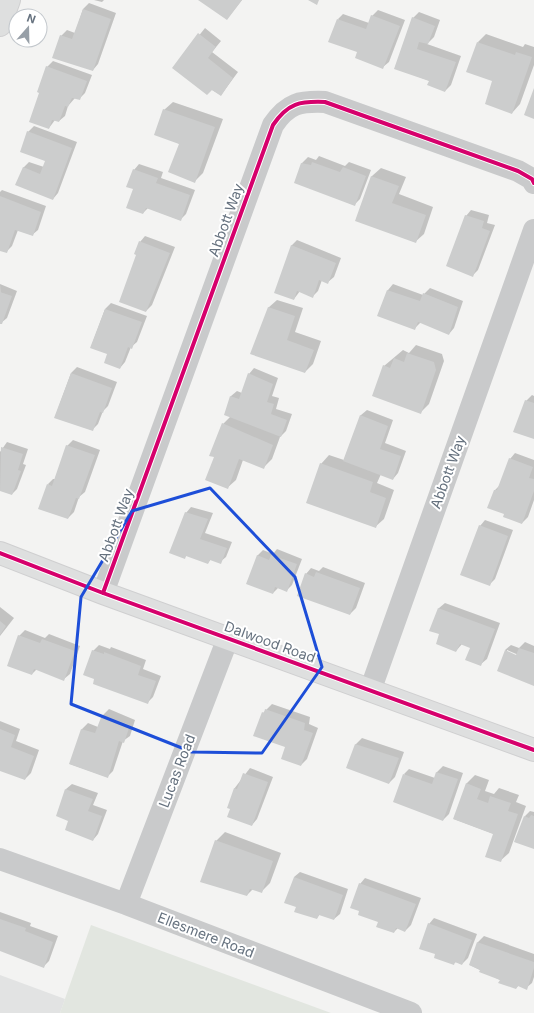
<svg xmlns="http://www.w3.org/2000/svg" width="534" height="1013" viewBox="0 0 534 1013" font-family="Inter,sans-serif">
  <rect width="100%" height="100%" fill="#f3f3f2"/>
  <!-- built -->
  <path fill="#e2e3e3" d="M0 975 65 999 60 1013H0Z"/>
  <!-- green -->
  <path fill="#e2e6e0" d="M91 925 331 1013H60Z"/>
  <!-- shadow -->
  <path fill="#0003" fill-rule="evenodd" d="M94 0H104L102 2Z
    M200 0H242L227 19Z
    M89 3 116 13 98 64 93 70 61 36 67 30 75 33 83 9Z
    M378 10 405 20 389 62 383 67 359 51 338 19 343 14 369 23 372 16Z
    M419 12 440 20 434 37 427 44 461 56 451 85 445 91 430 81 395 68 413 18Z
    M205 28 221 41 212 52 238 72 221 95 173 68Z
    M486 34 523 47 525 44 534 47V65L520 104 512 113 493 81 478 42Z
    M53 61 92 75 85 93 79 99 75 98 68 106 65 116 59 121 55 120 49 128 41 92 47 67Z
    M173 102 223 119 203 173 195 181 164 110Z
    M34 126 77 142 58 193 53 199 23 168 29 162 44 167 46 161 28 132Z
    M319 156 345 166 349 162 371 170 360 199 354 205 295 182 302 163 308 157 316 160Z
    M139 164 163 172 161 178 195 190 186 214 180 220 148 208 143 213 134 170Z
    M381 168 406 177 399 194 433 207 424 234 415 242 356 220 372 176Z
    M2 190 46 206 38 230 32 235 18 230 12 246 6 252 0 250V192Z
    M471 210 489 215 487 223 495 225 478 270 473 275 466 216Z
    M145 236 175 247 152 305 146 311 137 254 140 242Z
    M297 240 341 258 334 277 328 282 322 280 318 291 312 297 300 291 294 299 291 246Z
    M0 284 17 291 7 318 1 323Z
    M393 284 423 295 430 288 463 301 454 328 449 334 421 322 415 328 378 315 388 290Z
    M277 300 303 308 295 332 321 341 313 364 305 372 268 308Z
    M111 303 147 316 137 342 131 347 125 362 120 368 109 353 91 347 105 309Z
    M416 345 442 354 444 361 429 404 421 412 384 366 403 350 409 353Z
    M77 367 117 382 108 406 103 411 98 424 92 430 55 417 71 373Z
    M254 368 278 378 272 396 279 398 276 409 292 414 286 431 280 437 272 459 264 467 243 460 236 480 227 488 215 457 223 424 230 417 231 396 237 391 242 393 249 374Z
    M532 395 534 396V438L526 401Z
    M367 410 393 420 385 443 406 451 398 473 393 479 381 474 377 483 394 490 384 519 375 527 321 464 329 455 344 460 361 415Z
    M73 440 100 450 85 492 79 497 74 512 68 518 48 484 53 479H55L67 446Z
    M7 442 28 449 23 464 26 465 17 489 12 494 0 490V452Z
    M515 453 534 460V500L528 517 522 523 495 490 500 485 510 459Z
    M191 507 213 513 205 533 232 542 226 557 220 562 211 559 208 563 187 555 184 558 186 513Z
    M485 520 513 530 495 579 489 585 480 526Z
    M277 549 302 559 292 585 287 590 278 588 273 593 257 556 263 550 273 554Z
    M323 567 365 583 356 608 350 614 306 574 311 568 319 571Z
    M445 603 500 623 487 659 481 664 471 647 462 644 456 651 441 634 431 630 439 608Z
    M0 607 14 618 0 636Z
    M25 630 45 638 49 634 80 646 70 674 64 679 37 669 32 674 19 636Z
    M525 642 534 646V685L505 650 511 645 519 648ZM507 650 521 656 520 658 507 652Z
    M99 645 110 649 111 647 146 660 143 669 161 676 153 697 147 703 95 678 93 651Z
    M272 704 310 717 309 724 318 728 307 759 301 765 263 713Z
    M109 709 135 720 130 736 123 741 113 771 107 777 70 764 82 729 88 723 98 727 103 715Z
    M0 721 20 729 16 741 39 750 31 773 25 779 0 770Z
    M362 738 404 752 395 777 389 783 347 767 356 744Z
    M443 766 463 773 449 814 443 820 404 774 409 769 435 778 437 772Z
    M250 768 273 777 257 819 252 825 234 789Z
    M475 775 489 780 485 791 494 794 499 788 519 795 516 802 526 806 509 853 500 861 494 834 454 819 467 783Z
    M72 784 98 793 93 805 107 810 98 834 93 840 69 821 66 789Z
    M530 811 534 812V848L525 816Z
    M225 832 281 853 270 883 261 892 253 889 247 895 216 841Z
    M300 872 348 889 340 914 334 919 320 914 317 918 297 906 294 877Z
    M365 878 421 898 411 925 405 931 398 928 394 932 380 921 360 884Z
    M0 912 31 923 30 926 58 936 49 961 44 966 0 950Z
    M434 918 477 934 468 958 462 964 456 962 453 964 436 954 429 924Z
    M484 936 534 954V977L532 983 526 988 519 985 516 988 470 965 478 942Z"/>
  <!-- building -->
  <path fill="#cccdcd" d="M198 0H242L227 20Z
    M308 0H319L317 5Z
    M83 9 111 19 93 71 52 58 60 35 72 39Z
    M371 15 400 26 383 69 355 58 357 52 328 42 337 19 366 29Z
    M412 17 435 26 428 44 419 42 417 49 456 62 445 92 427 85 429 81 394 69Z
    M198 33 216 47 208 58 233 78 221 96 212 90 207 95 172 68Z
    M477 42 515 55 516 52 532 57 512 114 485 104 492 81 466 72Z
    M46 66 87 81 80 100 72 98 68 107 65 106 59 122 52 120 49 129 29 122 39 93 37 92Z
    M534 88V119L524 115Z
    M163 109 215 127 195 183 168 172 179 144 154 135Z
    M27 131 72 148 53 200 15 185 23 167 40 174 45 161 20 152Z
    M312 162 340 172 343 167 366 176 355 206 294 183 301 163 311 165Z
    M133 169 158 178 156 183 190 195 181 221 146 208 143 214 126 208 133 189 126 187Z
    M371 176 399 186 392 203 426 215 416 243 355 221Z
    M0 196 41 212 33 236 15 230 7 253 0 251Z
    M465 215 484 221 482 228 490 231 473 277 446 266Z
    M139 241 170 253 146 312 119 302 136 255 134 254Z
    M291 245 336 263 328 284 319 280 313 298 297 291 294 300 274 293Z
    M387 290 420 301 423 293 458 307 449 335 418 322 415 330 377 316Z
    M0 292 12 296 2 324H0Z
    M268 307 295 316 287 340 314 350 305 373 250 354Z
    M105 309 142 322 132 349 128 347 120 369 104 363 107 354 90 348Z
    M407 353 434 362 436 370 421 414 372 396 383 365 390 368 394 358 404 362Z
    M71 373 112 388 103 413 100 412 93 431 54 418Z
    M248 373 273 384 267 402 274 404 271 414 287 420 281 437 224 415 230 396 239 399Z
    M525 400 534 403V439L513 432Z
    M360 415 388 426 380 449 401 456 393 480 343 461Z
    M222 423 273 445 264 469 239 459 228 489 205 480 214 457 209 456Z
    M66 445 95 455 79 499 76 498 68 519 38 509 47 484 52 486Z
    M1 447 23 454 18 470 21 471 12 495 0 491Z
    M509 458 533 467 529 478 534 479V491L522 524 503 517 504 514 487 508 494 490H497Z
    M320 463 373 482 370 492 386 498 376 528 306 503Z
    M185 512 208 519 200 539 227 548 221 564 210 560 208 564 186 556 185 559 169 553Z
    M479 525 508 536 490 586 460 575Z
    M257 555 269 560 271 555 297 564 287 592 275 587 273 594 246 584Z
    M316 572 360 588 350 615 297 596 305 573 314 577Z
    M438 608 495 629 481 666 465 660 470 648 460 644 456 652 436 644 439 634 429 631Z
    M0 621 6 626 0 635Z
    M18 635 40 643 42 639 75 651 64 681 34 669 32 675 7 666Z
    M519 648 534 653V686L497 671 505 650 516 655Z
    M92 650 104 654V652L141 666 138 675 156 681 148 704 93 684 94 679 83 675Z
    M265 709 305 723 304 730 313 733 301 766 281 759 285 747 253 736 262 712 264 713Z
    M102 715 130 725 124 743 119 741 108 778 69 764 81 729 95 733Z
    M0 729 15 735 11 747 34 756 25 780 0 771Z
    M355 744 399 758 389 784 346 768Z
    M436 772 458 779 443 821 393 802 403 774 432 784Z
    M243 773 268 782 252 826 227 817 230 809 227 808 234 788 237 789Z
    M466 783 481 789 477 799 488 803 490 796 511 803 508 811 518 814 501 862 485 857 493 834 453 819Z
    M65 789 93 799 88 811 102 816 93 841 65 830 68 821 56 816Z
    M531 815 534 816V849L514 842 524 816 529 818Z
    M215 840 273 861 262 893 250 889 247 896 200 882Z
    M294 877 343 895 334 920 319 915 317 919 294 912 296 907 284 903Z
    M359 883 416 904 405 932 396 928 394 933 376 927 378 922 358 915 359 911 350 908Z
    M0 919 26 928 25 931 53 942 44 968 0 951Z
    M428 923 472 940 462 965 455 962 454 965 434 958 435 954 419 949Z
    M477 942 534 962V968L527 990 518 986 516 989 498 983 500 980 479 972 480 970 469 965Z"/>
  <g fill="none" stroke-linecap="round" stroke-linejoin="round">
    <!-- secondary casing -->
    <g stroke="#cfcfd0" stroke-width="24">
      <path id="secondary" d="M0 25 9 0
        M0 553 103 593 534 750"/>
    </g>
    <!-- street -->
    <path stroke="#c9cacb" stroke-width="22" d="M103 593 273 125C288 103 300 101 325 102L518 171 532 179 534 183
      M370 691 534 230
      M0 859 126 904 411 1013
      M126 904 228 638"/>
    <!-- secondary -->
    <use href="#secondary" stroke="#dedfdf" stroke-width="22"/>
    <!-- cycleway casing -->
    <g stroke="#fff" stroke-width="6">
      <path id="cycleway" d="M0 553 103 593 534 750
        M103 593 273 125C288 103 300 101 325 102L518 171 532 179 534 183"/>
    </g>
    <!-- cycleway -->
    <use href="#cycleway" stroke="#d6006c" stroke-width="4"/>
  </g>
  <!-- marked area -->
  <path fill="none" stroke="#1d4ed8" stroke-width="3" stroke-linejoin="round" d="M210 488 295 577 322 667 262 753 192 752 71 704 81 597 132 511Z"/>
  <g text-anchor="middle" stroke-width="4" stroke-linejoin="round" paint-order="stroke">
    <!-- street labels -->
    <g font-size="14" fill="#66727f" stroke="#fff">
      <text transform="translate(226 220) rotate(-70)" y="5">Abbott Way</text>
      <text transform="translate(448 472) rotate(-70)" y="5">Abbott Way</text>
      <text transform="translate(116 525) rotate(-70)" y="5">Abbott Way</text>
      <text transform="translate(270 642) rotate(20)" y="5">Dalwood Road</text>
      <text transform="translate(177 771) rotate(-69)" y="5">Lucas Road</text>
      <text transform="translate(206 935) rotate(21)" y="5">Ellesmere Road</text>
    </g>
  </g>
  <!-- north arrow -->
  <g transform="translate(28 28) rotate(20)"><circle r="19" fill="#ffffff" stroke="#c2c7cc"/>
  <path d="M0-3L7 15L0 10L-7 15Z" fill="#979fa7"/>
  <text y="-6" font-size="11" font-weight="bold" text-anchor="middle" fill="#66727f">N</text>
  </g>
</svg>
